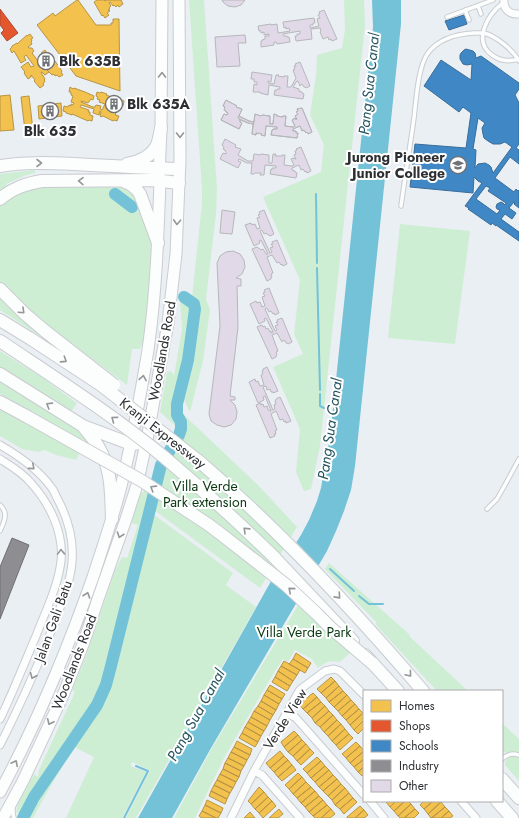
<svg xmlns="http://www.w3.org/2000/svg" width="519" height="818" viewBox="0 0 519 818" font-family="Jost,sans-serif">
  <rect width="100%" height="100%" fill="#eaeff4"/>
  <!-- green -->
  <path fill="#ceeed4" d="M189 0H204L217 189 216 215 206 299 210 310 203 361 190 412 184 400 193 358 200 311 197 301 192 298 202 203V189Z
    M344 0H364L365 25 320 446 311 489 304 491 296 472 300 429 273 367 303 354 294 334 300 280 263 197 321 172 324 145 310 115 316 75 317 55 342 48 345 29Z
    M35 170V173L26 175 6 184 11 194 29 187 125 185 135 192 150 237 151 249 148 307 144 339 140 349H132L127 385 53 330 51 343 0 310V174Z
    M400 224 470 231 455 344 388 338Z
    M180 301 191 308 193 313 186 359 174 404 173 411 178 423 179 429 160 412 167 372 171 371 174 376 182 329Z
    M0 351 40 376 77 403 71 412 0 368Z
    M0 379 59 417 78 430 85 437 88 443 0 394Z
    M0 409 80 452 76 460 56 455 45 450 39 452 22 449 0 436Z
    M183 414 259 486 297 527 260 588 154 510 165 467 184 436 187 427 186 422Z
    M146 489 152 493 109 666 103 685 95 703 36 789 22 815 16 812 18 804 34 774 38 777 39 770 75 692 72 690 86 656 115 570 122 557 127 558 138 525 132 523 135 509 139 496Z
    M153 514 233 573 226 585 256 607 136 818H126L150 770 132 762 131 766 146 772 122 818H66L94 757 74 747 49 789 33 818H27L38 799 73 746 74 747 101 707 113 682Z
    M329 563 410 635 409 636 468 691H437L376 625V622L325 569Z
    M300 602 315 616 350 653 340 662C329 661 327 661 318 668L312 659 295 650 288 662 283 659 275 671 225 756 195 818H174L212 748Z
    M502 723 519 739V781L505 765V761L511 756 508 753 502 752Z"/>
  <!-- water -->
  <path fill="#73c2d7" d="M372 0H401V24L355 466 351 490 344 511 336 531 327 551 211 748 172 818H138L270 583 301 535 309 520 317 501 321 488 330 437 373 27Z"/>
  <!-- pier -->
  <path fill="#eaeff4" d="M295 541 320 567 300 601 272 577Z"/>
  <!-- homes -->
  <path fill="#f2c14e" stroke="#b79546" d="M77 0H78L96 25H111V23H113V19H119L120 91 76 76 37 25 53 13 55 16Z
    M97 0H104L105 1 107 0H121L123 4 119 7 118 5 116 7 114 5 113 6 110 2 109 3 111 6 109 8 110 9 108 10 110 11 107 13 109 15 105 18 103 15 102 16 94 2Z
    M30 34 33 38 31 39 32 41 31 42 32 44 28 47 29 48H32L34 51 32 53 38 61 43 59 42 57 43 56 41 53 45 50 47 53 48 52 52 57 62 71 61 72 63 75 59 77 57 75 55 76 54 74 52 75 47 70 49 72 45 75 42 72H41L42 74 45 79 44 80 45 81 43 84 44 85 40 88 34 81 35 80 31 75V77L28 79 24 73 25 72 21 67 28 62 31 67 34 66 26 55 24 57 26 60 21 63 14 51 12 53 10 49 12 47V46L17 43V44L27 35V36Z
    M70 87 73 89 74 88 85 92 94 96 93 100 91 99 88 103 81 101V102L93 107H95L96 105 101 106 100 109 102 110 105 104 99 102 100 100 97 99 98 97 96 96 97 92 100 93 101 92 107 94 106 95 114 98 115 97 124 101 123 106 119 105 117 106H116L115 108 106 105V107L114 111V112L116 114 115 115 119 116 117 121 114 120 113 121 103 116 101 117 100 116 101 112 100 111 99 115 93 113 94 109 81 105 80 107 89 110 88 112H90V115L93 116 92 121 89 120 88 121 72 114V115L66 113V112L63 111 64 106 68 107 69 105 71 106V104L73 105 74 103 71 102 73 96 71 95V92H69Z
    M10 95 14 130 0 131V96Z
    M29 96 33 130 25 131 21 97Z
    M61 103 62 116 39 119 38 106Z
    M296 653 311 663 308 668 293 659Z
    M293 659 308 668 305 673 289 664Z
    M284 661 300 670 297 675 281 666Z
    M281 666 297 675 293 681 278 671Z
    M278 671 293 681 290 686 275 677Z
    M275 677 290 686 287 691 272 682Z
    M331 677 335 681 321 693 317 689Z
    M335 681 339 686 326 698 321 693Z
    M270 685 285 694 282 699 267 690Z
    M339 686 343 691 329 702 326 698Z
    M267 690 282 699 279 704 264 695Z
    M343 691 347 695 334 707 329 702Z
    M313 693 317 697 303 709 299 704Z
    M264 695 279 704 276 710 261 701Z
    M347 695 351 700 338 711 334 707Z
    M317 697 321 702 307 713 303 709Z
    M351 700 355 704 342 716 338 711Z
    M261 701 276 710 273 715 258 706Z
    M321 702 325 706 312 718 307 713Z
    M355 704 359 709 346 720 342 716Z
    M258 706 273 715 270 720 254 711Z
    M325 706 329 711 315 723 312 718Z
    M359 709 363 713 350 725 346 720Z
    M254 711 270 720 267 726 251 717Z
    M329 711 333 715 320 727 315 723Z
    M363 713 364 714V720L354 730 350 725Z
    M333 715 337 720 324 732 320 727Z
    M251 717 267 726 264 731 248 722Z
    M337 720 341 724 328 736 324 732Z
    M364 720V728L358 734 354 730Z
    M248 722 264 731 261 736 245 727Z
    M341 724 345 729 332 741 328 736Z
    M245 727 261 736 258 742 242 733Z
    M345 729 349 734 336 745 332 741Z
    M294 731 298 735 284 747 281 742Z
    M242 733 258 742 255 747 239 738Z
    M349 734 353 738 340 750 336 745Z
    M298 735 302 740 288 752 284 747Z
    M302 740 306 744 293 756 288 752Z
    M237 741 252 749 250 755 234 747Z
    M356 742 360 746 346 758 342 754Z
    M306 744 310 749 297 761 293 756Z
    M360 746 364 751 350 763 346 758Z
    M234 747 250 755 247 760 231 752Z
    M310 749 314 753 301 765 297 761Z
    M280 751 284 756 270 768 266 763Z
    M364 751V759L354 767 350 763Z
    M231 752 247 760 244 766 228 758Z
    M284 756 288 760 274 772 270 768Z
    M317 757 321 761 307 773 303 769Z
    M228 758 244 766 241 771 225 763Z
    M364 759V767L358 772 354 767Z
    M288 760 292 765 278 777 274 772Z
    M321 761 325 766 311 778 307 773Z
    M225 763 241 771 239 777 223 769Z
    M292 765 296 770 282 781 278 777Z
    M325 766 329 770 315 782 311 778Z
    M364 767V775L362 776 358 772Z
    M223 769 239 777 236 782 220 774Z
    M329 770 333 775 319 787 315 782Z
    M298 773 302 777 289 789 285 785Z
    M220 774 236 782 233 788 217 780Z
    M333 775 337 779 323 791 319 787Z
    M302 777 306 782 293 794 289 789Z
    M337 779 341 784 328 796 323 791Z
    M217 780 233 788 230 793 214 785Z
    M306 782 311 787 297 798 293 794Z
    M341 784 345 788 332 800 328 796Z
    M214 785 230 793 227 799 211 791Z
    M259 787 264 792 251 804 248 801Z
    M311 787 315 791 301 803 297 798Z
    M345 788 349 793 335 805 332 800Z
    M211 791 227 799 225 804 209 796Z
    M315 791 319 796 305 807 301 803Z
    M264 792 268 797 255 809 251 804Z
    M349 793 353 798 340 809 335 805Z
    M319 796 323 800 309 812 305 807Z
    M268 797 272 801 259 813 255 809Z
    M353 798 357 802 344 814 340 809Z
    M207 800 223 808 221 813 205 805Z
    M323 800 327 805 313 816 309 812Z
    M272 801 276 806 263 818 259 813Z
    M387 801H396L390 807 386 802Z
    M396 801H405L394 811 390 807Z
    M405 801H408L411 804 398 816 394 811Z
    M424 801H433L424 809 420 805Z
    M433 801H440L441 802 428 814 424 809Z
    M441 802 445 807 431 818 428 814Z
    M411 804 415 809 404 818H400L398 816Z
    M205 805 221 813 218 818H216L202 811Z
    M327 805 331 809 321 818H315L313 816Z
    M360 806 364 810 355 818H347V817Z
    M445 807 449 811 441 818H432Z
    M279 809 283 814 278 818H269Z
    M331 809 335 814 330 818H321Z
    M415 809 419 813 414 818H404Z
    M364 810 368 815 364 818H355Z
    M202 811 216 818H202L199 816Z
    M449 811 453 816 450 818H441Z
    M250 812 255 818H244Z"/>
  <!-- shops -->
  <path fill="#e4572e" stroke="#ad4b2f" d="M0 9 18 33 7 41 1 33 4 30 0 25Z"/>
  <!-- schools -->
  <path fill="#3f88c5" stroke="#3a6d99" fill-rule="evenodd" d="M464 15 467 24 449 30 445 21Z
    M466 49 473 51 475 53 476 58 481 56 519 83V89L515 95 519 103V144L516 148 519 150V164L510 157 495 178 514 192 516 189 518 191 519 190V208L514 204 515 203 514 202 509 208 516 213 512 219 505 214 501 219 519 232V241L496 225V226L492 223 491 225 468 209 469 208 465 206 482 183 478 181 474 177 473 193 410 187 415 144 466 148 471 113 463 107 459 112 424 86 441 60 471 80 472 64 467 65 463 64 460 59V55L461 53 464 50ZM478 118 485 123 482 128 483 134 484 138 488 141 493 144H500L505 142 512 147 493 173 491 167 489 165 485 163 478 164 475 168 476 150 473 149ZM486 186 490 188 488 191 506 203 505 205 503 203 501 202 497 204 496 207 497 209 500 210 497 214 476 199Z"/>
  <!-- industry -->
  <path fill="#8d8d92" stroke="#707175" d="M12 538 29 545 0 619V567Z"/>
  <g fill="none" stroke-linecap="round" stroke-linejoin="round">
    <!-- stream -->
    <path stroke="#73c2d7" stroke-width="2" d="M316 194 317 263
      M317 268 320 390
      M320 394V406L324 408
      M330 569 354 591
      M359 596 369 604H383
      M124 818 148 771 136 766"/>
    <!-- river -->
    <path stroke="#73c2d7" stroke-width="12" d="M115 194 132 207
      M23 818 34 797 97 705 106 685 111 666 161 465 179 435 181 429V422L177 415V404L188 360 195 309 194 304 184 297"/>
  </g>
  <!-- building -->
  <path fill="#e1d9e7" stroke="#b6b7bb" d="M222 0H245L241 5 235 7 228 6 223 2Z
    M324 10 337 39 332 41 331 39 329 40 328 37 323 39 320 32 321 31 320 28 311 29 312 39 296 41 295 36H297V34H300V31L283 34 284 36H287V37H289L290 42 277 44 276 42H274V45L261 47V41H262V40L265 39V36H269V34L264 35V32L261 33V31H259L258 26 271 24V25L277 24 278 33 290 31 289 28 286 29V27L284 28 283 22 314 18 315 23H313V25H310V28L319 26 317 19 320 18 318 15 320 14 319 12Z
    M245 35 246 43H238L240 66 217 67 215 37Z
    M300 62 310 86 306 88 305 87H304L302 84 300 86 298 81H297L293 87 299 89V91L302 92V93L304 94 303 99 274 95 275 90H277V89H280V87L269 85 268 95 260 93V92H253L254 84 257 85V82H254V79H251L252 72 272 75 271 82 268 81V83L274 84 276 75H279L278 76 284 77V76H288L287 87H291L296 78 293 70 295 69 294 66H296L295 64Z
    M226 100 237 106 236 107 242 109 239 116 249 121 254 122 255 114 261 116 262 115 270 116V124H273L274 114 277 115V116L283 117V116H286L285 126 293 127 295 126 292 120 295 118 296 120 297 119 295 116 298 114 296 112 298 111 297 109 302 108 312 132 308 134 307 132 306 133 304 130 302 131 300 126 293 129V131H296V133H298L297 138 271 135 272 130H273V129H277V127L266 126 265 136 261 135 262 134 256 133V135L252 134 253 124 248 123 240 120V122L242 123 239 129 221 120 224 114 227 115 228 113 226 112V111L224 110 225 107 223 106Z
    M226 100 237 106 236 107 242 109 238 118 240 120V122L242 123 239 129 221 120 224 114 227 115 228 113 226 112V111L224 110 225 107 223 106Z
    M302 108 312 132 308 134 307 132 306 133 304 130 302 131 300 126 293 129V131H296V133H298L297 138 271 135 272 130H273V129H277V127L266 126 265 136 261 135 262 134 256 133V135L252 134 255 114 261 116 262 115 270 116V124H273L274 114 277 115V116L283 117V116H286L285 126 293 127 295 126 292 120 295 118 296 120 297 119 295 116 298 114 296 112 298 111 297 109Z
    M239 116 249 121 254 122 253 124 248 123 238 118Z
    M225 139 236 145 235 147 241 149 238 155 248 161H253L254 154 260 155 261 154 269 155V163H272L273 154H276L275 156H282V155H285L284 165 292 166 294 165 291 159 294 158 295 159H296L294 155 296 154 295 151 297 150 296 149 301 147 311 171 307 173 306 171 305 172 303 169 301 170 299 165 292 168V170L295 171V172L297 173 296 178 270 174 271 169 272 170V168H276V166L265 165 264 175H260L261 173H255L254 174H251L252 163H247L239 159 238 161 241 162 238 168 220 159 223 153 226 154V152L225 151V150L223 149 224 147 222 145Z
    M222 210 235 212 232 234 220 233Z
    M264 210 274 234 270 236 269 235H268L266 233 264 234 262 230 260 231 270 253 272 252 270 248 273 247 271 244H273L272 242 277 240 287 264 283 266 282 264 281 265 279 262 277 263 272 255 267 257 273 273 271 274 272 277H271V279L267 281 252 249 257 247 258 248H259L261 250 263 249 266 254H268L261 240 259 241 260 243 254 246 245 225 251 223 252 225 255 224 257 229 260 228 257 218 260 217 258 215 260 214 259 212Z
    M233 251 240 254 244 260 245 267 242 274 236 278 241 279V286H237L238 327 230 396 235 397V400H230L235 405 237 412 236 419 231 425 224 427 217 425 211 421 209 414 220 326 217 263 220 256 226 252Z
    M269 288 279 313 275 315 274 313 273 314 271 311 269 312 267 308 265 309 275 331 277 330 275 326 278 325 276 322H278L277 320 282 318 292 342 288 344 287 343H286L284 340 282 342 277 333 272 335 278 351 276 352 277 355 276 356V357L272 359 257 327 262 325 263 327 265 326 266 329 268 328 270 332 271 331V333L273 332 266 318 264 319 265 321 259 324 250 304 256 301 257 303 260 302 262 307 265 306 262 297 265 296 263 293 265 292 264 290Z
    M267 367 278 391 273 393V392H271L270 389 267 390 266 386 263 387 273 410 275 409 274 405 276 404 275 401 276 400V399L280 397 291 421 286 423V421L284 422 283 419 280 420 276 411 271 414 277 430 275 431 276 434H274L275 436 270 438 256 405 261 403V405L263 404 264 407 267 406 268 410H269L270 411H271L265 396 263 397 264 400 258 403 249 382 255 379 256 382 258 381 260 386 264 385 261 375 263 374 262 371H263V369Z"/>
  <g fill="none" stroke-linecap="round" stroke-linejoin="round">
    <!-- service casing -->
    <g stroke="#c9ccd0" stroke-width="5.5">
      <path id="service" d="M503 3C488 14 472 41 492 55 500 61 509 62 519 59
        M478 6 481 14
        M465 10 469 20
        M447 17 493 0
        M401 206C405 177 410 147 414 118 416 101 418 66 428 53 439 38 457 34 474 33 477 33 481 33 484 33 496 36 513 50 519 61
        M0 505C9 513 4 522 0 531
        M487 509 497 499 506 483 519 459
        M502 759C508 754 512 753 519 755
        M13 808V814L14 818"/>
    </g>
    <!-- minor casing -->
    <g stroke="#c9ccd0" stroke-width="9">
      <path id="minor" d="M504 0C503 9 510 15 519 14
        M0 445C19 456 38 469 51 487 54 490 55 494 57 498 68 518 74 539 72 562 70 586 60 607 52 629 37 669 19 707 0 745
        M0 459C11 466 23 473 31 483 50 504 64 533 61 561 58 587 45 612 36 636 24 664 13 692 0 719
        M287 713 296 718 364 795
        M254 771 262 775 300 818
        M370 801 384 818
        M461 801 476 818
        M231 818 254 771 299 691 302 688 325 671 334 669 340 671 364 695"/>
    </g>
    <!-- primary casing -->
    <g stroke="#c9ccd0" stroke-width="13">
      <path id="primary" d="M0 792C37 723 67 651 93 577 103 546 114 515 122 482 130 450 136 418 142 385 144 374 146 362 148 350 156 294 158 238 160 181
        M3 818 23 781 64 693 84 642 97 602 126 519 137 485 147 439 168 323 176 254 179 183"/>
    </g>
    <!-- trunk casing -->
    <g stroke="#c9ccd0" stroke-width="13">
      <path id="trunk" d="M159 177 161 128 162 0
        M179 183 180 161 179 0"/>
    </g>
    <!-- motorway casing -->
    <g stroke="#c9ccd0" stroke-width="14">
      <path id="motorway" d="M127 164C139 162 152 156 157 145 159 140 160 133 161 128
        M0 166C24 162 49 163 74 164 109 166 144 168 179 169
        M123 181C131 184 136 187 140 194L158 243
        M0 199C13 188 25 184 42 181L153 180 179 183
        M0 289 25 314 45 331
        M0 320 31 339
        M0 341 21 355
        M0 374 83 426 131 444 141 443 147 439
        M0 402 26 416
        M83 426C88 433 95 440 99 448 112 470 111 494 112 519
        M200 462C281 532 354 610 423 691
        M274 557 353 641
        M365 655 398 691
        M502 779 519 798
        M497 801 512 818"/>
    </g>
    <!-- service -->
    <use href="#service" stroke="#fcfdfd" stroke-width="3.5"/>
    <!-- minor -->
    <use href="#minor" stroke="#fcfdfd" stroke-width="7"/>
    <!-- primary -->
    <use href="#primary" stroke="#fcfdfd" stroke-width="11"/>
    <!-- trunk -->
    <use href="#trunk" stroke="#fcfdfd" stroke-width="11"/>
    <!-- motorway -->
    <use href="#motorway" stroke="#fcfdfd" stroke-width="12"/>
    <!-- motorway-bridge casing -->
    <g stroke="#c9ccd0" stroke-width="14" stroke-linecap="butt">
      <path id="motorway-bridge" d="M45 331 114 385
        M31 339 101 385 200 462
        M21 355C69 387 119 420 164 457 202 489 238 522 274 557
        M26 416 142 481 209 525 226 538 286 585 316 613 331 628 372 663"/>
    </g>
    <!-- motorway-bridge -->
    <use href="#motorway-bridge" stroke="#fcfdfd" stroke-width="12"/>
  </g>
  <!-- one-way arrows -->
  <defs><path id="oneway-chevron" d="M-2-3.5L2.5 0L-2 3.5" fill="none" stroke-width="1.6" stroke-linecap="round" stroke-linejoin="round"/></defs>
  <g stroke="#949698">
    <use href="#oneway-chevron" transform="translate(162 75) rotate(-89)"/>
    <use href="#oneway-chevron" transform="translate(180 135) rotate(90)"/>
    <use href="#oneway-chevron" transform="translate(39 163)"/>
    <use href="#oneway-chevron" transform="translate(81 181) rotate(-179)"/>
    <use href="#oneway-chevron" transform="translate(177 222) rotate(93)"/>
    <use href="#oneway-chevron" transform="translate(22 311) rotate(43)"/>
    <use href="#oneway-chevron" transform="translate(64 360) rotate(33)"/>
    <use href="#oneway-chevron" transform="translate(143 378) rotate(-80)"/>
    <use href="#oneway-chevron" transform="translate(49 405) rotate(-148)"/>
    <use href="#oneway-chevron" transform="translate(114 419) rotate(-144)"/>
    <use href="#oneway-chevron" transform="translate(32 467) rotate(41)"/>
    <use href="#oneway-chevron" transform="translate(153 488) rotate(-148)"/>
    <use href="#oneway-chevron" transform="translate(246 530) rotate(-136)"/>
    <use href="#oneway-chevron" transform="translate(120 535) rotate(109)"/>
    <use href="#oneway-chevron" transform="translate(61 552) rotate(-92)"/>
    <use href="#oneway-chevron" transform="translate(291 590) rotate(-139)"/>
    <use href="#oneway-chevron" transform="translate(87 595) rotate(-71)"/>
    <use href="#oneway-chevron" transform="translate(338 596) rotate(48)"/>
    <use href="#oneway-chevron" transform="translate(409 674) rotate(50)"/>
    <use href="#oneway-chevron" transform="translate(33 676) rotate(113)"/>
    <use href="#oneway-chevron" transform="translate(50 722) rotate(115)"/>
    <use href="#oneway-chevron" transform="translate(15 763) rotate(-63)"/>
  </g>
  <!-- icons -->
  <defs>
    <g id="building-ring" transform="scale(0.9)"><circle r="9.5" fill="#fff" stroke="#6f7276" stroke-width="1.5"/><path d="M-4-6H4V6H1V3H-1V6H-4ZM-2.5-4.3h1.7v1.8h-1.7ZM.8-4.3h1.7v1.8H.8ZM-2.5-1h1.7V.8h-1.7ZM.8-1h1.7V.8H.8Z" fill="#6f7276"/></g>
    <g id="university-ring" transform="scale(0.9)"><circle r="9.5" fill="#fff" stroke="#6f7276" stroke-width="1.5"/><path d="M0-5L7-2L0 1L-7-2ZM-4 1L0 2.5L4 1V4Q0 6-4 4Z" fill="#6f7276"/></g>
  </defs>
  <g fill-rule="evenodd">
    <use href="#building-ring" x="46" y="61"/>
    <use href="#building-ring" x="114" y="104"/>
    <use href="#building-ring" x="50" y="111"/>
    <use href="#university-ring" x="458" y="165"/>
  </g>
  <g text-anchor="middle" stroke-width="4" stroke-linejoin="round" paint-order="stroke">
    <!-- poi labels -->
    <g font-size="14" font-weight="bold" fill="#2d2f32" stroke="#fff" text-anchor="start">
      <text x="59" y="66">Blk 635B</text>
      <text x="127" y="109">Blk 635A</text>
      <text x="50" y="136" text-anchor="middle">Blk 635</text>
      <text x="445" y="162" text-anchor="end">Jurong Pioneer<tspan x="445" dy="16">Junior College</tspan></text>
    </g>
    <!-- street labels -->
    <g font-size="14" fill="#2d2f32" stroke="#fff">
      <text transform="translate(162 351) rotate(-80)" y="5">Woodlands Road</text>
      <text transform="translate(163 433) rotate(38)" y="5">Kranji Expressway</text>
      <text transform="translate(53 621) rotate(-70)" y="5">Jalan Gali Batu</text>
      <text transform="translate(74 662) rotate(-69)" y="5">Woodlands Road</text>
      <text transform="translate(285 719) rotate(-58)" y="5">Verde View</text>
    </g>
    <!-- park labels -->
    <g font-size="14" fill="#093811" stroke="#fff">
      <text x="205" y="491">Villa Verde<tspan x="205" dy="16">Park extension</tspan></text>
      <text x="304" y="637">Villa Verde Park</text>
    </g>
    <!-- water labels -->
    <g font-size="15" font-style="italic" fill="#265561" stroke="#fff">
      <text transform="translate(369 84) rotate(-84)" y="5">Pang Sua Canal</text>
      <text transform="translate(330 429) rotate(-82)" y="5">Pang Sua Canal</text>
      <text transform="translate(196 715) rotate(-61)" y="5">Pang Sua Canal</text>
    </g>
  </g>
  <!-- legend -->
  <rect x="363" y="690" width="140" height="112" fill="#ffffff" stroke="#abacad"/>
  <rect x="371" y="700" width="20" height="12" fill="#f2c14e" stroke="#abacad"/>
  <text x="399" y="710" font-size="12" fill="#2d2f32">Homes</text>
  <rect x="371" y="720" width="20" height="12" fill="#e4572e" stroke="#abacad"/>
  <text x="399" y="730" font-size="12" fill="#2d2f32">Shops</text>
  <rect x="371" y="740" width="20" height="12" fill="#3f88c5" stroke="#abacad"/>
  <text x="399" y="750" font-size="12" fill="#2d2f32">Schools</text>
  <rect x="371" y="760" width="20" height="12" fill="#8d8d92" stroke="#abacad"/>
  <text x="399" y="770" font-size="12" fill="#2d2f32">Industry</text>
  <rect x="371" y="780" width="20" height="12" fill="#e1d9e7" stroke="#abacad"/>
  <text x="399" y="790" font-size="12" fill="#2d2f32">Other</text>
</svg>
